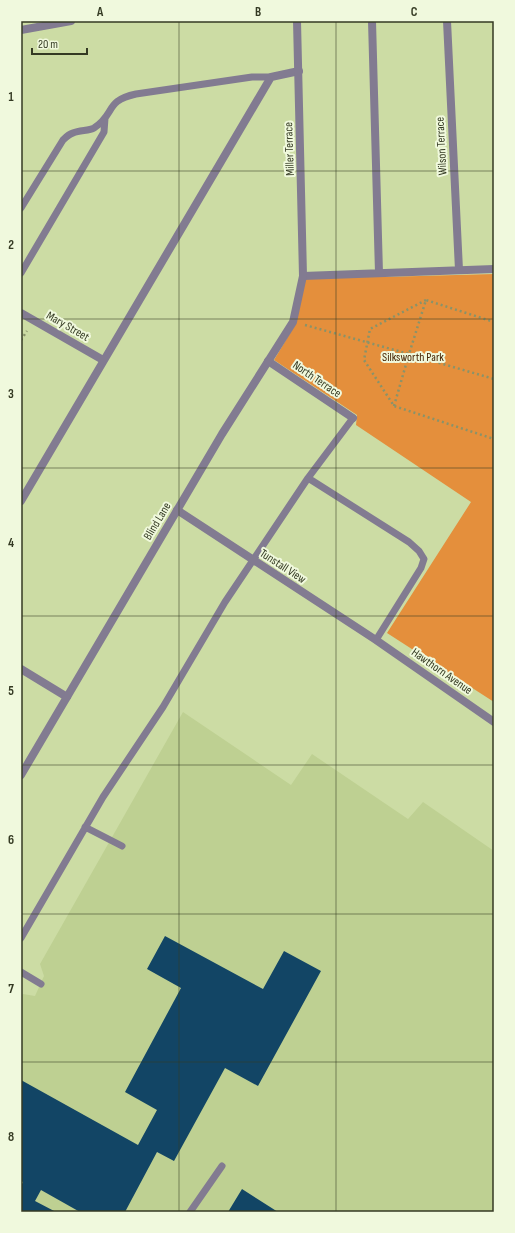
<svg xmlns="http://www.w3.org/2000/svg" width="515" height="1233" viewBox="0 0 515 1233" font-family="'Sofia Sans Condensed',sans-serif">
  <rect width="100%" height="100%" fill="#ccdca4"/>
  <!-- built -->
  <path fill="#bed092" d="M183 712 291 785 312 754 408 819 423 802 494 851V1212H21V997L23 994 35 996 44 976 40 964Z"/>
  <!-- green -->
  <path fill="#e48f3c" d="M494 274V702L387 633 471 502 356 425 357 415 274 360 295 325 303 276 382 277Z"/>
  <!-- building -->
  <path fill="#124565" d="M165 936 263 989 284 951 321 971 258 1086 225 1068 174 1161 157 1152 125 1212H80L41 1190 35 1201 56 1212H21V1186L23 1182 21 1181V1080L138 1145 157 1110 125 1092 181 988 147 969Z
    M242 1189 278 1212H228Z"/>
  <g fill="none" stroke-linecap="round" stroke-linejoin="round">
    <!-- path -->
    <path stroke="#88936a" stroke-width="2.5" stroke-dasharray="2 3" stroke-linecap="butt" d="M426 300 370 329 364 360 394 406 494 439
      M305 325 409 354 426 300 494 322
      M21 340 27 331
      M394 406 409 354 494 379"/>
    <!-- service -->
    <path stroke="#827b91" stroke-width="7" d="M21 208 63 140C66 137 69 134 73 133 80 130 89 131 94 128 116 114 104 101 136 94L252 77H271
      M21 273 104 132 105 118
      M308 478 409 542 419 551 424 559 421 568 376 640
      M85 827 122 846
      M21 938 103 797 163 707 225 602 308 478 353 418
      M21 972 41 984
      M190 1212 222 1166"/>
    <!-- minor -->
    <path stroke="#827b91" stroke-width="8" d="M372 21 379 273
      M447 21 459 270
      M21 30 71 21
      M303 276 494 269
      M21 313 103 360
      M268 361 353 418
      M21 501 271 77 299 71
      M177 510 376 640 494 722
      M21 669 67 697"/>
    <!-- tertiary -->
    <path stroke="#827b91" stroke-width="8" d="M21 775 222 434 293 322 303 276 297 21"/>
  </g>
  <!-- grid -->
  <path fill="none" stroke="#343a23" stroke-width="1" stroke-opacity="0.55" d="M179 21V1212M336 21V1212M21 171H494M21 319H494M21 468H494M21 616H494M21 765H494M21 914H494M21 1062H494"/>
  <g text-anchor="middle" stroke-width="4" stroke-linejoin="round" paint-order="stroke">
    <!-- street labels -->
    <g font-size="12" fill="#343a23" stroke="#f0f9dd">
      <text transform="translate(441 146) rotate(-93)" y="4">Wilson Terrace</text>
      <text transform="translate(289 149) rotate(-92)" y="4">Miller Terrace</text>
      <text transform="translate(68 326) rotate(30)" y="4">Mary Street</text>
      <text transform="translate(317 379) rotate(34)" y="4">North Terrace</text>
      <text transform="translate(157 521) rotate(-59)" y="4">Blind Lane</text>
      <text transform="translate(283 566) rotate(33)" y="4">Tunstall View</text>
      <text transform="translate(442 671) rotate(35)" y="4">Hawthorn Avenue</text>
    </g>
    <!-- park labels -->
    <g font-size="12" fill="#442100" stroke="#f0f9dd">
      <text x="413" y="361">Silksworth Park</text>
    </g>
  </g>
  <!-- border -->
  <rect width="515" height="1233" fill="none" stroke="#f0f9dd" stroke-width="44"/>
  <!-- scale -->
  <path d="M32 48v6h55v-6" fill="none" stroke="#343a23" stroke-width="2"/>
  <text x="38" y="48" font-size="12" fill="#343a23" stroke="#f0f9dd" stroke-width="3" paint-order="stroke">20 m</text>
  <rect x="22" y="22" width="471" height="1189" fill="none" stroke="#343a23" stroke-width="1.5"/>
  <g font-size="13" text-anchor="middle" font-weight="bold" fill="#343a23">
    <text x="100" y="16">A</text>
    <text x="258" y="16">B</text>
    <text x="414" y="16">C</text>
    <text x="11" y="101">1</text>
    <text x="11" y="249">2</text>
    <text x="11" y="398">3</text>
    <text x="11" y="547">4</text>
    <text x="11" y="695">5</text>
    <text x="11" y="844">6</text>
    <text x="11" y="993">7</text>
    <text x="11" y="1141">8</text>
  </g>
</svg>
